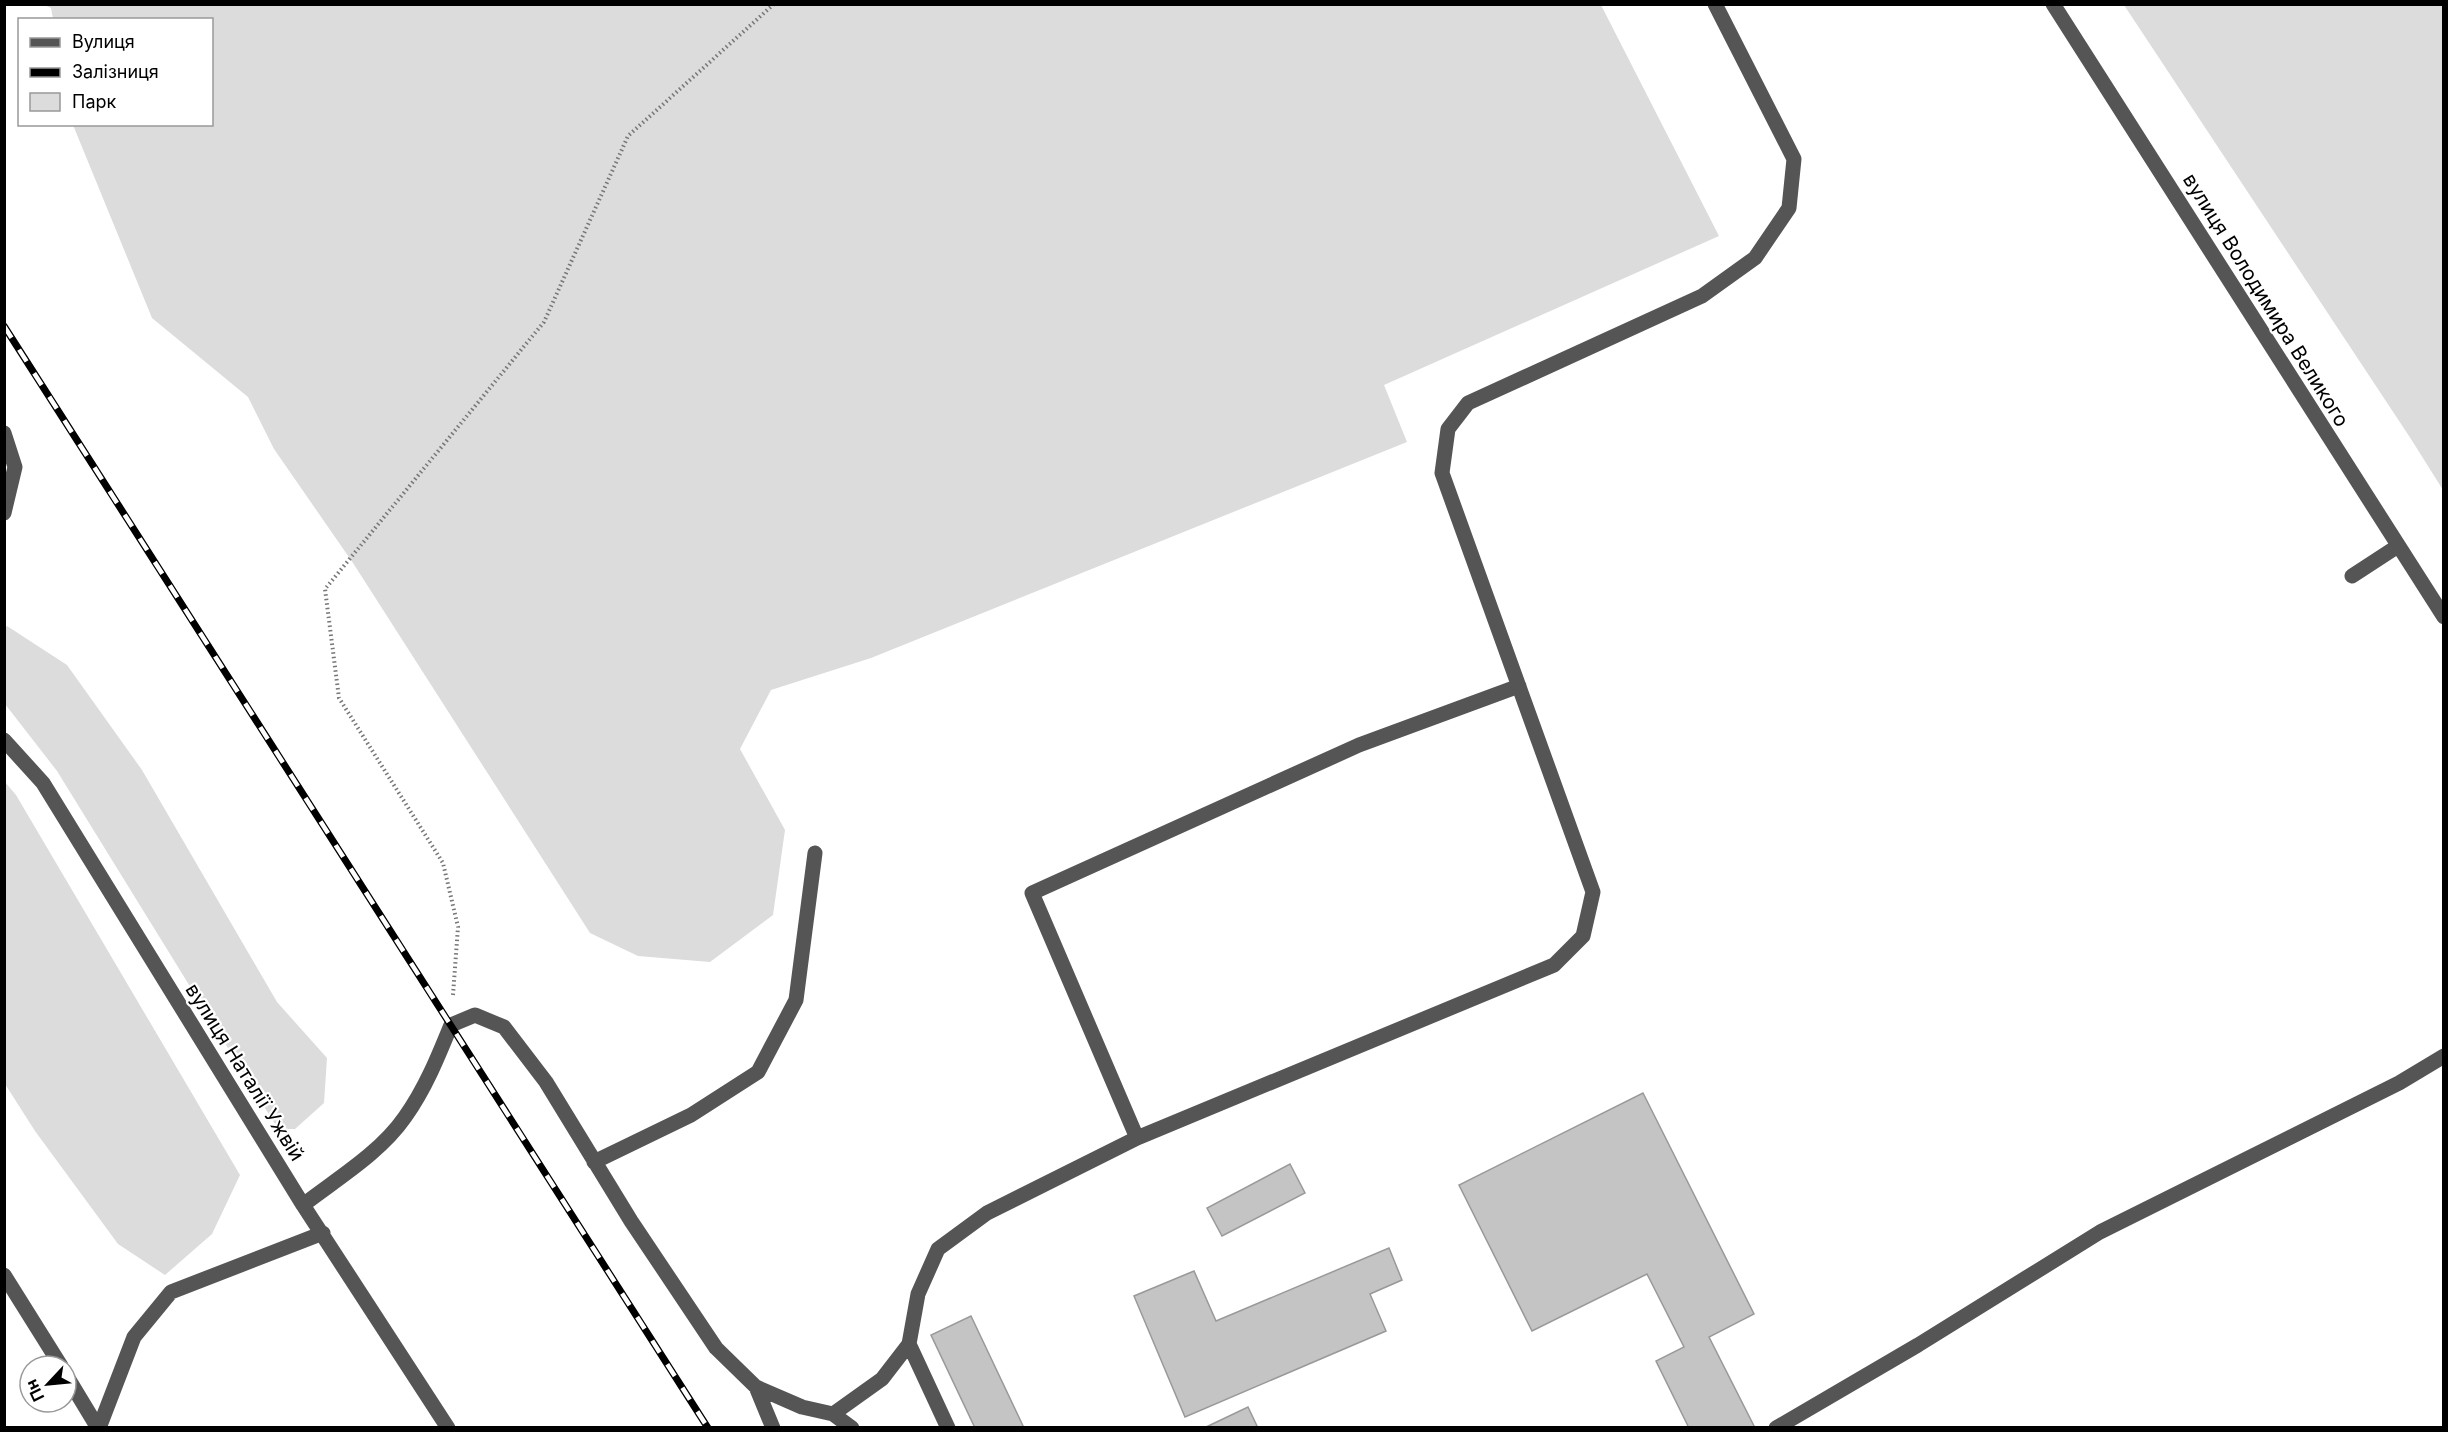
<svg xmlns="http://www.w3.org/2000/svg" width="2448" height="1432" viewBox="0 0 2448 1432" font-family="Inter,sans-serif">
  <rect width="100%" height="100%" fill="#fff"/>
  <!-- green -->
  <path fill="#dcdcdc" d="M44 5H1601L1719 236 1384 385 1407 442 871 658 771 690 740 749 785 830 773 915 710 962 638 956 590 933 353 563 274 449 248 397 152 318 73 125 212 124V20L53 19 51 8Z
    M2124 5H2443V490L2411 439Z
    M7 626 67 665 142 770 277 1002 327 1058 324 1103 295 1129H278L57 771 5 704 4 628Z
    M5 782 16 795 240 1175 212 1234 165 1275 118 1244 35 1131 5 1084Z"/>
  <!-- building -->
  <path fill="#c4c4c4" stroke="#999" stroke-width="1.5" d="M1643 1093 1754 1314 1709 1337 1754 1426 1751 1428H1689L1656 1361 1684 1347 1647 1274 1532 1331 1459 1185Z
    M1290 1164 1305 1193 1222 1236 1207 1208Z
    M1389 1248 1402 1280 1370 1294 1386 1331 1185 1417 1134 1296 1194 1271 1216 1321Z
    M971 1316 1024 1428H975L931 1335Z
    M1248 1407 1258 1428H1204Z"/>
  <g fill="none" stroke-linecap="round" stroke-linejoin="round">
    <!-- path -->
    <path stroke="#777" stroke-width="4" stroke-dasharray="1.5 3" stroke-linecap="butt" d="M453 995 458 927 443 863 339 698 325 589 544 322 628 136 774 4"/>
    <!-- minor -->
    <path stroke="#555" stroke-width="15" d="M2053 4 2444 617
      M4 433 15 467 4 513
      M2352 576 2398 546
      M4 740 43 783 303 1205 448 1428
      M1137 1138 1032 893 1359 745 1519 686
      M594 1162 691 1115 758 1072 796 1000 815 853
      M303 1205C338 1178 380 1153 405 1117 425 1089 438 1057 451 1025L475 1015 504 1027 546 1082 631 1221 716 1348 756 1387 802 1407 833 1414 882 1379 909 1344 918 1294 938 1249 987 1213 1137 1138 1554 965 1583 936 1593 892 1442 473 1448 429 1468 403 1702 296 1755 258 1789 208 1794 159 1715 4
      M4 1275 61 1366
      M909 1344 948 1428
      M66 1375 98 1428
      M756 1387 773 1428
      M833 1414 852 1428
      M99 1428 134 1337 171 1292 323 1233
      M1776 1428 1918 1345 2100 1232 2399 1083 2444 1056"/>
    <!-- rail casing -->
    <g stroke="#000" stroke-width="7">
      <path id="rail" d="M4 326 708 1428"/>
    </g>
    <!-- rail -->
    <use href="#rail" stroke="#fff" stroke-width="4.5" stroke-dasharray="14" stroke-linecap="butt"/>
  </g>
  <g text-anchor="middle" stroke-width="4.5" stroke-linejoin="round" paint-order="stroke">
    <!-- street labels -->
    <g font-size="20" fill="#000" stroke="#fff">
      <text transform="translate(2266 300) rotate(58)" y="7">вулиця Володимира Великого</text>
      <text transform="translate(245 1072) rotate(58)" y="7">вулиця Наталії Ужвій</text>
    </g>
  </g>
  <!-- border -->
  <rect width="2448" height="1432" fill="none" stroke="#000000" stroke-width="12"/>
  <!-- legend -->
  <rect x="18" y="18" width="195" height="108" fill="#ffffff" stroke="#999999" stroke-width="1.5"/>
  <rect x="30" y="38" width="30" height="9" fill="#555555" stroke="#999999" stroke-width="1.5"/>
  <text x="72" y="48" font-size="18" fill="#000000">Вулиця</text>
  <rect x="30" y="68" width="30" height="9" fill="#000000" stroke="#999999" stroke-width="1.5"/>
  <text x="72" y="78" font-size="18" fill="#000000">Залізниця</text>
  <rect x="30" y="93" width="30" height="18" fill="#dcdcdc" stroke="#999999" stroke-width="1.5"/>
  <text x="72" y="108" font-size="18" fill="#000000">Парк</text>
  <!-- north arrow -->
  <g transform="translate(48 1384) rotate(244)"><circle r="28" fill="#ffffff" stroke="#999999" stroke-width="1.5"/>
  <path d="M0-4.5L10 22L0 15L-10 22Z" fill="#000000"/>
  <text y="-9" font-size="16" font-weight="bold" text-anchor="middle" fill="#000000">Пн</text>
  </g>
</svg>
